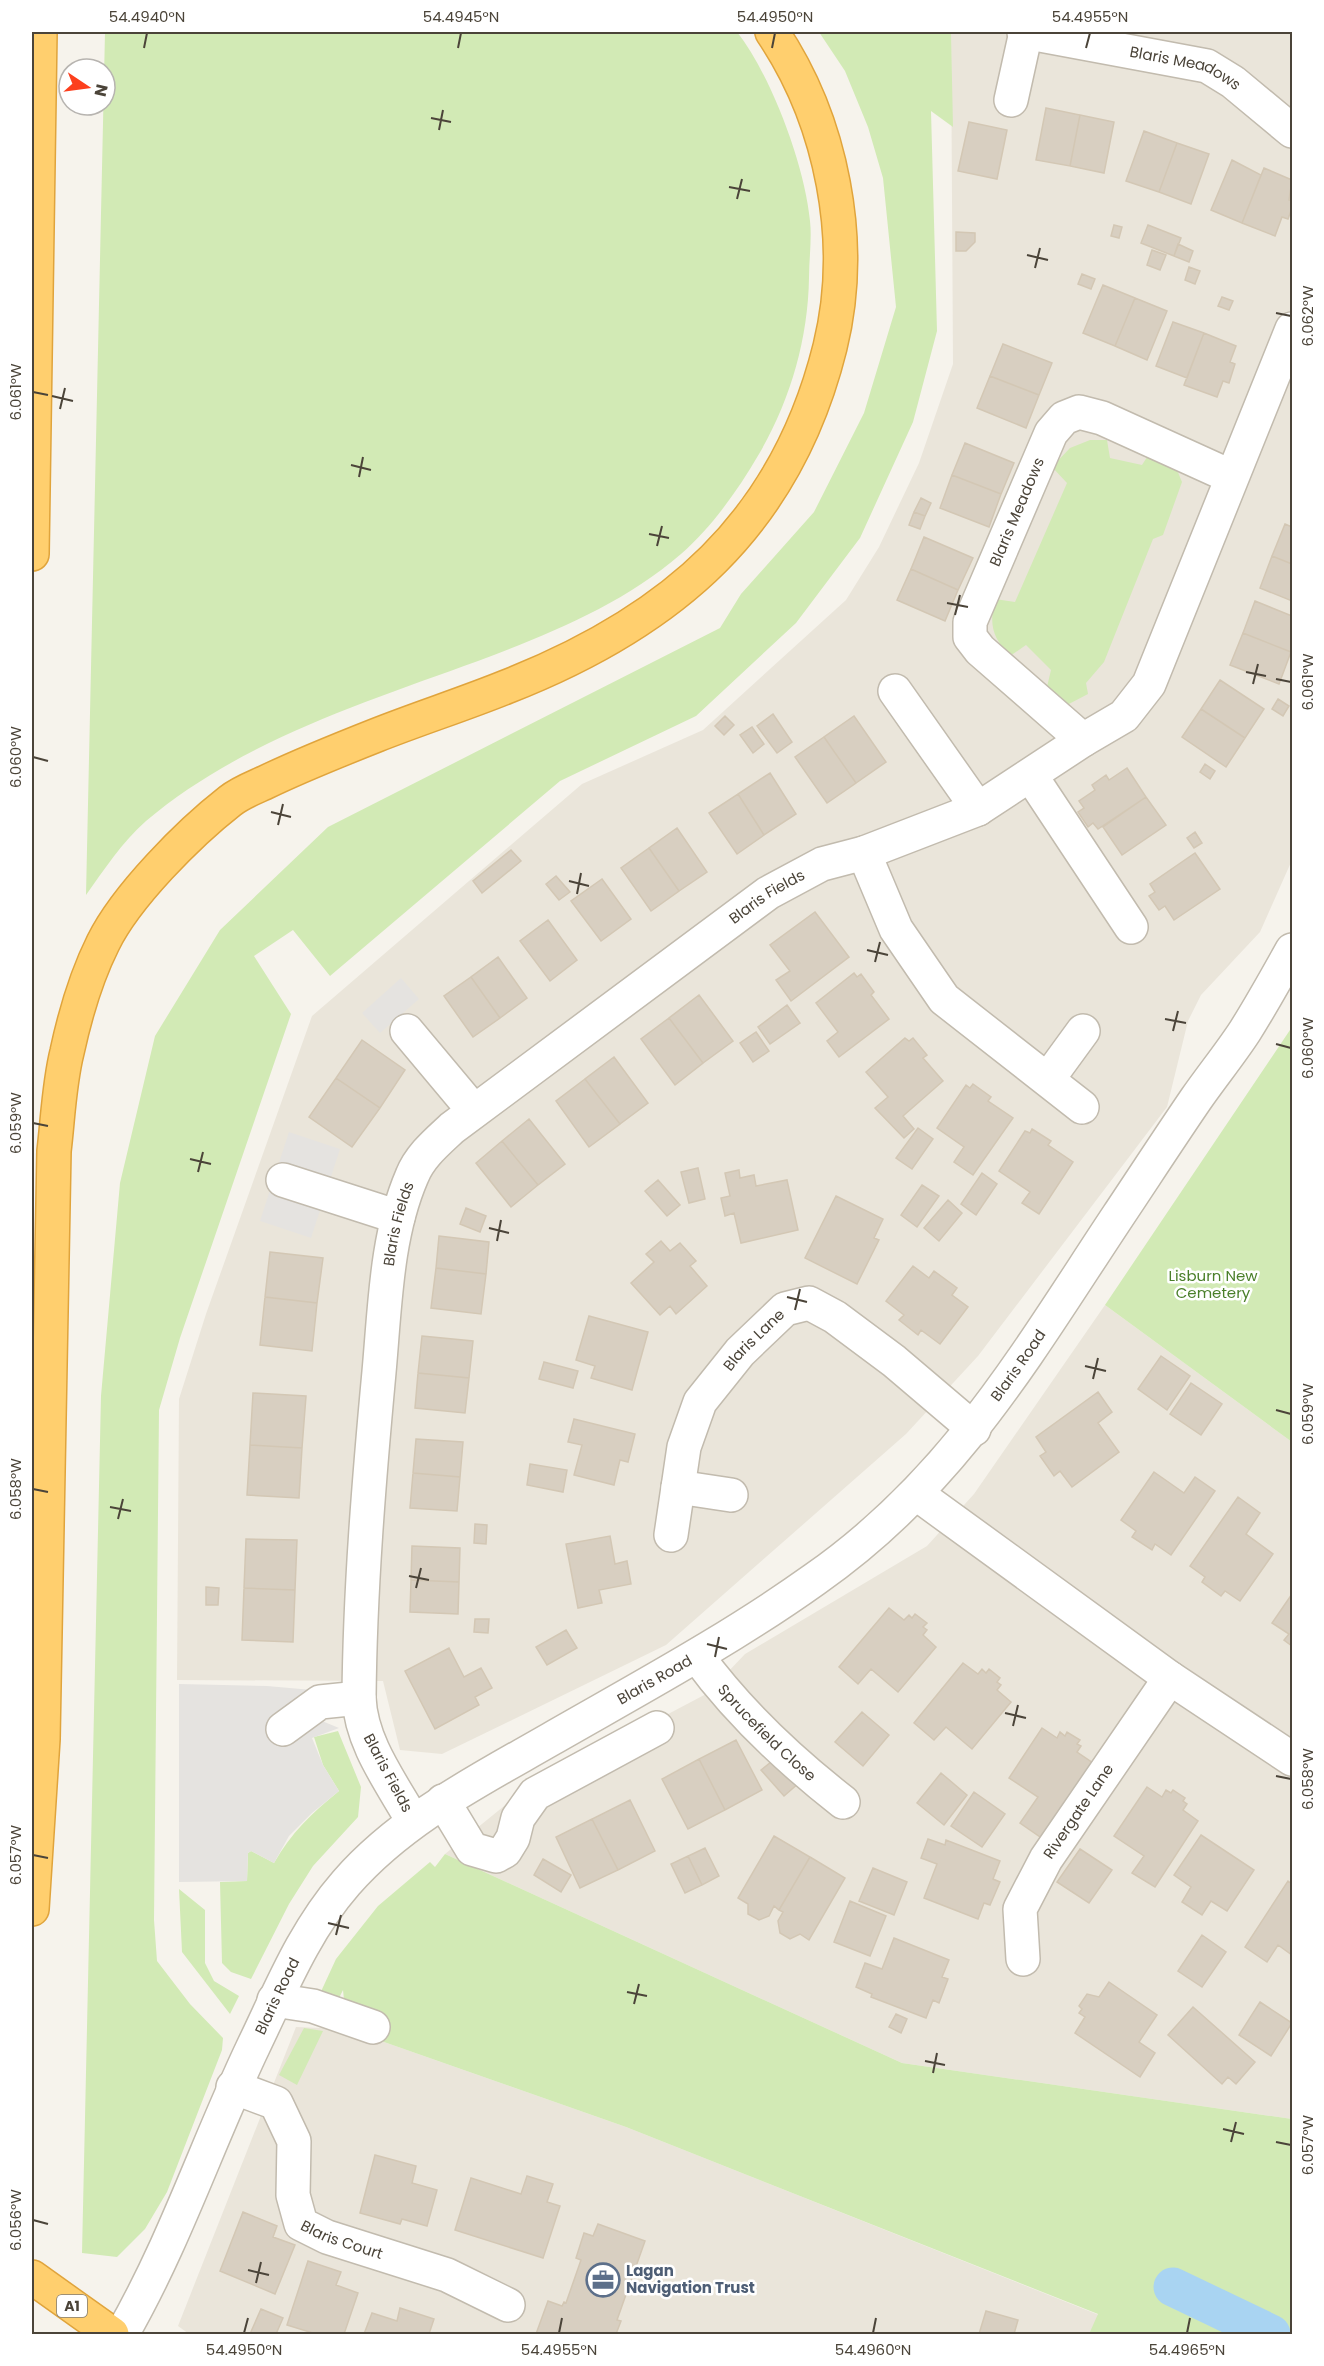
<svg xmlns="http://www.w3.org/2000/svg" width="1324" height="2366" viewBox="0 0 1324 2366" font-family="Poppins,sans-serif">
  <rect width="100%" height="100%" fill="#f6f3ec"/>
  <!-- residential -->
  <path fill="#eae5da" d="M951 32H1292V860L1260 932 1201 995 1188 1021 1167 1107 978 1356 906 1434 666 1645 442 1754 400 1750 383 1681 177 1680 179 1399 206 1314 312 1016 582 784 703 730 846 600 879 547 919 463 953 364Z
    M1105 1305 1292 1442V2119L902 2063 445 1854 524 1790 708 1693 745 1654 927 1546 974 1494Z
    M296 2027 347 2029 626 2127 1099 2315 1089 2334H189L178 2326Z"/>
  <!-- green -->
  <path fill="#d2eab5" d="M105 32H737C771 75 805 166 810 221 812 239 809 259 809 278 808 340 790 401 759 454 738 490 712 527 681 554 622 605 549 634 478 661 363 703 241 741 146 821 122 842 104 870 86 895Z
    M819 32H951L953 127 931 111 937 331 913 422 860 538 796 623 696 716 560 781 330 976 293 930 254 956 291 1014 180 1338 159 1410 154 1920 157 1961 190 2004 223 2038 222 2050 167 2192 145 2229 117 2257 82 2253 101 1396 120 1183 155 1036 220 930 328 827 720 628 741 594 814 512 864 413 896 307 883 178 868 127 845 71Z
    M1090 440H1107L1110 458 1142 465 1149 454 1177 470 1182 482 1163 535 1153 539 1104 662 1086 683 1088 694 1065 706 1046 691 1051 670 1026 645 1010 656C992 637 989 624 995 599L1015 602 1067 483 1052 467 1070 448Z
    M1292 1027V1442L1105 1305Z
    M338 1731 361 1787 358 1817 313 1866 289 1904 251 1979 231 1972 222 1963 220 1882 247 1881 248 1853 251 1851 274 1863C291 1833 312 1813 339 1791L323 1765 314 1737Z
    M445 1854 902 2063 1292 2119V2334H1089L1098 2314 626 2127 347 2029 343 1990 337 2002 318 1998 336 1959 378 1906 430 1862 435 1867Z
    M179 1889 205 1910V1963L214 1981 239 1996 230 2014 182 1952Z
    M304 2028 323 2031 297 2085 279 2075Z"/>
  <!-- parking -->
  <path fill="#e5e3e0" d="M401 978 419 999 380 1033 362 1013Z
    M289 1132 340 1149 311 1238 260 1221Z
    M179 1684 267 1686 335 1692 322 1721 339 1728 312 1738 323 1765 339 1791 312 1813 289 1836 274 1863 251 1851 248 1853 247 1881 179 1882Z"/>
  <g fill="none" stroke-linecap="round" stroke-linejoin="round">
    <!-- canal -->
    <path stroke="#a9d4f2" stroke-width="39" d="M1173 2287 1271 2334"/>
  </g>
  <!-- building -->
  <path fill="#d8cfc1" stroke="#d3c7b4" stroke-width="1.5" d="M1046 108 1080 115 1070 166 1036 160Z
    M1080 115 1114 122 1104 173 1070 166Z
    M969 122 1007 130 997 179 958 171Z
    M1144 131 1177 143 1159 192 1126 181Z
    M1177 143 1209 154 1191 204 1159 192Z
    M1232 160 1261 175 1242 223 1211 210Z
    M1264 168 1292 180 1289 200 1292 201V208L1288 219 1282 217 1275 236 1242 223Z
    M1114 225 1122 227 1119 238 1111 236Z
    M1148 225 1181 238 1174 256 1141 243Z
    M956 232 975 233V242L966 251H956Z
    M1178 244 1193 251 1189 262 1174 256Z
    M1152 250 1166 255 1160 270 1147 265Z
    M1189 267 1200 271 1195 284 1185 280Z
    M1082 274 1095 279 1091 289 1078 284Z
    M1103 285 1135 298 1115 346 1083 333Z
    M1222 297 1233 301 1229 310 1218 306Z
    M1135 298 1167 311 1147 360 1115 346Z
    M1173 322 1204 333 1187 378 1156 366Z
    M1204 333 1236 346 1230 362 1235 364 1229 383 1223 381 1217 397 1184 385Z
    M1003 344 1052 363 1039 395 990 376Z
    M990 376 1039 395 1026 428 977 408Z
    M965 443 1014 463 1001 494 952 475Z
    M952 475 1001 494 989 527 940 508Z
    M921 498 931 503 925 516 914 512Z
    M914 512 925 516 920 529 909 525Z
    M1285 524 1292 527V564L1272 556Z
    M924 537 973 558 958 590 911 569Z
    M1272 556 1292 564V601L1260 588Z
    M911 569 958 590 945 621 897 600Z
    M1255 601 1292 616 1291 652 1243 633Z
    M1243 633 1291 652 1279 684 1230 665Z
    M1220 680 1264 709 1245 738 1201 709Z
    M1278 699 1289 706 1283 716 1272 709Z
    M1201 709 1245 738 1226 767 1182 737Z
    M773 714 792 742 777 753 757 726Z
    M725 716 734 725 724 735 715 726Z
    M854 716 886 762 856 783 824 737Z
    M752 727 764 744 753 753 740 735Z
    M824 737 856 783 827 803 795 757Z
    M1205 764 1215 771 1210 779 1200 772Z
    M1127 768 1146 797 1098 829 1093 823 1088 827 1078 812 1084 808 1079 801 1095 790 1092 785 1106 775 1109 780Z
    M770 773 796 814 764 835 738 794Z
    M738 794 764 835 737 854 709 813Z
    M1146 797 1166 825 1122 855 1103 827Z
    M677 828 707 872 679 891 649 848Z
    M1195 832 1202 843 1194 848 1187 838Z
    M649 848 679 891 651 911 621 868Z
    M511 850 521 861 482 893 473 881Z
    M1195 853 1220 889 1174 920 1165 906 1159 910 1149 896 1155 892 1150 884Z
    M556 876 570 892 559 900 546 884Z
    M602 879 631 919 601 941 571 901Z
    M815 912 849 957 791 1001 776 980 790 971 770 945Z
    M548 920 577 960 550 981 520 941Z
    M498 957 527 998 500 1018 471 977Z
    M854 973 857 977 861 974 874 992 871 995 889 1019 839 1057 827 1041 838 1032 816 1003Z
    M471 977 500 1018 473 1037 444 996Z
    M699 995 733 1041 703 1063 669 1018Z
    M787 1005 800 1023 770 1044 758 1027Z
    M669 1018 703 1063 675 1085 641 1039Z
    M756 1032 769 1051 753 1062 740 1043Z
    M905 1038 909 1041 913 1038 927 1055 923 1058 943 1081 903 1116 914 1129 904 1138 875 1108 888 1097 866 1072Z
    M362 1040 405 1070 380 1108 336 1078Z
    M614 1057 648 1103 620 1124 585 1079Z
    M336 1078 380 1108 352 1147 309 1117Z
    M585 1079 620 1124 589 1147 556 1101Z
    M973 1084 991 1097 988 1101 1013 1118 973 1175 954 1162 964 1147 937 1128 966 1085 970 1088Z
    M529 1119 565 1164 538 1185 502 1141Z
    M918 1128 933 1139 912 1169 896 1158Z
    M1032 1129 1051 1141 1048 1145 1073 1162 1039 1214 1022 1203 1030 1192 999 1171 1025 1131 1030 1133Z
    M502 1141 538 1185 511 1207 476 1163Z
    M698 1168 705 1199 689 1203 681 1172Z
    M739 1170 740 1178 754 1175 756 1186 787 1180 798 1230 741 1243 734 1213 725 1216 721 1198 730 1196 725 1173Z
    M982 1173 997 1184 976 1215 961 1204Z
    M658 1180 680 1205 667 1216 645 1191Z
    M922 1185 939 1196 917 1227 901 1215Z
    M836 1196 883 1219 874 1238 879 1240 857 1284 805 1258Z
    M948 1200 962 1213 939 1241 924 1228Z
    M466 1208 486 1216 480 1232 460 1224Z
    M439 1236 489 1242 486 1274 436 1268Z
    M661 1241 670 1251 680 1243 696 1261 690 1266 707 1286 676 1314 670 1306 660 1315 631 1283 654 1262 646 1254Z
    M270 1252 323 1258 317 1303 265 1297Z
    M913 1266 929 1278 934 1271 957 1288 952 1295 968 1307 940 1344 921 1330 918 1335 899 1320 904 1315 886 1301Z
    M436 1268 486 1274 481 1314 431 1308Z
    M265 1297 317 1303 312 1351 260 1345Z
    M589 1316 648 1332 632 1390 591 1378 595 1366 576 1360Z
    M422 1336 473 1341 469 1378 418 1373Z
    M1161 1356 1190 1376 1167 1410 1138 1389Z
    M544 1362 578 1371 573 1388 539 1379Z
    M418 1373 469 1378 465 1413 415 1408Z
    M1191 1383 1222 1404 1201 1435 1170 1414Z
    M1098 1392 1112 1412 1098 1423 1119 1452 1072 1487 1060 1471 1054 1476 1040 1456 1046 1452 1036 1437Z
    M253 1393 306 1396 302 1448 250 1445Z
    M574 1419 635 1434 628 1462 620 1460 614 1485 574 1475 582 1445 568 1442Z
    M416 1439 463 1442 460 1477 413 1473Z
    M250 1445 302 1448 299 1498 247 1495Z
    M530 1464 567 1470 563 1492 527 1485Z
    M1154 1472 1184 1493 1195 1477 1215 1491 1171 1555 1155 1544 1152 1550 1132 1537 1136 1531 1121 1520Z
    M413 1473 460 1477 457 1511 410 1508Z
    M1238 1497 1260 1513 1246 1534 1273 1554 1240 1601 1225 1591 1221 1596 1202 1582 1205 1577 1190 1566Z
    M475 1524 487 1525 486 1544 474 1543Z
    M610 1536 615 1564 627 1561 631 1584 599 1590 602 1603 578 1608 566 1544Z
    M246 1539 297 1540 295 1590 244 1588Z
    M412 1546 460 1548 459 1582 411 1580Z
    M411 1580 459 1582 458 1614 410 1612Z
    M206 1587 219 1588 218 1605H206Z
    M244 1588 295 1590 293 1642 242 1640Z
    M1292 1594V1646L1284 1640 1289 1634 1272 1623Z
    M889 1608 904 1620 909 1615 912 1618 915 1614 927 1623 923 1627 927 1630 923 1635 936 1647 898 1692 871 1669 858 1684 839 1667Z
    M475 1619H489L488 1633 474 1632Z
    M566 1630 577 1648 547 1665 536 1647Z
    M449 1648 464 1677 481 1668 492 1688 475 1697 479 1705 435 1729 405 1671Z
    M963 1663 978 1674 982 1669 986 1673 989 1669 1000 1678 997 1682 1001 1685 997 1690 1011 1702 972 1749 946 1727 934 1740 914 1723Z
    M862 1712 889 1735 863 1766 835 1742Z
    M1042 1728 1057 1738 1060 1732 1065 1736 1067 1732 1080 1740 1077 1744 1081 1746 1077 1752 1093 1763 1043 1839 1020 1823 1038 1797 1009 1778Z
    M736 1740 762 1790 725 1810 699 1759Z
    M776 1758 799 1783 784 1796 761 1770Z
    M699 1759 725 1810 688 1829 662 1779Z
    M941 1773 967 1795 944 1825 917 1803Z
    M1147 1787 1162 1797 1166 1790 1171 1793 1173 1790 1185 1798 1183 1801 1187 1804 1183 1810 1198 1821 1155 1887 1132 1873 1144 1856 1114 1836Z
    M974 1792 1005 1814 982 1847 951 1826Z
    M630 1800 655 1851 618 1870 592 1819Z
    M592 1819 618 1870 580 1888 556 1837Z
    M1201 1835 1254 1870 1227 1911 1211 1901 1202 1915 1182 1902 1191 1887 1174 1875Z
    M774 1836 810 1857 779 1910 774 1906 769 1916 759 1920 748 1914V1904L738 1898Z
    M928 1839 945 1845 946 1840 1000 1861 993 1879 1000 1882 990 1905 984 1903 978 1919 924 1898 937 1864 921 1858Z
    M705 1848 719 1876 702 1885 688 1856Z
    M1080 1849 1112 1870 1089 1903 1057 1882Z
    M688 1856 702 1885 685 1893 671 1864Z
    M810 1857 845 1878 809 1940 800 1934 790 1939 780 1933 778 1921 783 1912 779 1910Z
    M543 1859 571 1875 561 1892 534 1875Z
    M873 1868 907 1882 894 1915 859 1901Z
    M1288 1881 1292 1884V1955L1278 1945 1267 1962 1245 1947Z
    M850 1901 886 1916 870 1956 834 1942Z
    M1202 1935 1226 1952 1202 1987 1178 1971Z
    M894 1938 949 1960 942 1977 948 1979 939 2003 933 2000 926 2018 871 1997 872 1994 856 1987 865 1963 882 1969Z
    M1109 1982 1157 2015 1139 2042 1155 2053 1140 2077 1075 2033 1085 2017 1079 2013 1082 2009 1079 2006 1087 1994 1099 1997Z
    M1260 2002 1292 2023 1271 2056 1239 2035Z
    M1193 2007 1255 2062 1236 2084 1228 2077 1222 2084 1168 2035Z
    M896 2014 907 2019 901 2033 889 2027Z
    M375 2155 416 2166 412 2183 437 2190 427 2226 402 2219 400 2224 360 2213Z
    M527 2176 553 2184 547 2202 560 2206 543 2258 455 2230 471 2178 521 2194Z
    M243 2212 277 2226 273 2237 295 2245 275 2294 220 2271Z
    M598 2224 645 2241 617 2320 621 2321 616 2334H536L548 2301 562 2306 564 2302 566 2303 581 2260 576 2258 584 2233 593 2236Z
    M308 2261 341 2272 336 2285 358 2293 344 2334H316L287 2325Z
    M400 2308 434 2319 429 2334H364L372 2313 397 2321Z
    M261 2309 283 2318 276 2334H250Z
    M986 2311 1018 2320 1014 2334H979Z"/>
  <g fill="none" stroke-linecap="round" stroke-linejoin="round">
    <!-- minor casing -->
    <g stroke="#c2bbae" stroke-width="36">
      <g id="minor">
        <path id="s1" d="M1024 32 1207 66 1233 82 1292 131"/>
        <path d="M1011 100 1026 32"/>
        <path d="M1232 477 1102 418 1079 412 1064 418 1051 433 970 622V637L980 650 1083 740 1124 716 1149 684 1292 329"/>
        <path d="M895 691 978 809"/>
        <path d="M1031 776 1131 927"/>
        <path d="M864 853 896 929 944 999 1082 1107"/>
        <path d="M407 1031 474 1111"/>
        <path d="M1048 1079 1083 1031"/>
        <path d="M283 1180 398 1217"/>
        <path d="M678 1487 731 1495"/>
        <path d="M917 1494 1170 1678 1292 1759"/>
        <path id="s2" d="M671 1535 684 1447 700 1402 740 1352 785 1309 809 1303 835 1317 894 1361 974 1429"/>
        <path id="s3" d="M697 1656C738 1712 788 1759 843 1802"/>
        <path d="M283 1729 320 1702 359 1698"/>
        <path d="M443 1801 472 1849 496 1856 505 1851 513 1838 518 1818 535 1794 657 1728"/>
        <path id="s4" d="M413 1821C391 1782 361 1743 359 1698 360 1589 369 1480 379 1372 385 1307 386 1236 412 1176 420 1156 437 1142 452 1128L768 893 822 864 864 853 978 809 1083 740"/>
        <path id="s5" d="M1023 1959 1020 1909 1046 1859 1170 1678"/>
        <path d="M274 2000 313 2006 373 2027"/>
        <path id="s6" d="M233 2087 276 2103 294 2141 293 2195 301 2224 327 2237 447 2275 508 2305"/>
        <path id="s7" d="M122 2334C175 2242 208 2141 254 2045 281 1989 304 1931 346 1883 402 1819 478 1781 551 1739 640 1688 731 1639 815 1579 954 1482 1027 1353 1118 1216 1144 1177 1170 1137 1196 1099 1212 1076 1230 1054 1245 1031 1262 1004 1277 977 1292 950"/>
      </g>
    </g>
    <!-- highway casing -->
    <g stroke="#e0a43c" stroke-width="36">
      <path id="highway" d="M32 554 40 32
        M32 1909 43 1739 54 1151C58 1118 59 1084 67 1052 75 1015 86 977 103 943 126 896 189 833 230 801 240 793 253 788 264 783 301 765 339 750 377 735 420 718 464 704 506 687 672 622 786 524 830 347 856 242 832 121 772 32
        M32 2277 112 2334"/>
    </g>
    <!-- minor -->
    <use href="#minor" stroke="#fff" stroke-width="33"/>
    <!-- highway -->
    <use href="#highway" stroke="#ffcf6e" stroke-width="33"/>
  </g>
  <!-- ticks -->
  <path fill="none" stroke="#4b4439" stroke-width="2" d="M144 48 147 33M458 48 461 33M772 48 775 33M1086 48 1090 33M431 118 451 122M439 130 443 110M729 187 750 191M737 199 742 179M1027 255 1048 260M1035 268 1040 248M1276 313 1291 316M33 392 48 395M52 396 73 401M60 409 65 388M351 465 371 470M359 477 363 457M649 534 669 538M657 546 662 526M947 603 968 607M955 615 960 595M1246 672 1266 676M1276 679 1291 682M1253 684 1258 664M33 757 48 761M271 812 291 817M278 825 283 804M569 881 589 886M577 894 581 873M867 950 888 955M875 962 880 942M1165 1019 1186 1023M1173 1031 1178 1011M1276 1044 1291 1048M33 1123 48 1126M190 1159 211 1164M198 1172 203 1152M489 1228 509 1233M497 1241 501 1220M787 1297 807 1302M795 1310 800 1289M1085 1366 1106 1371M1093 1379 1098 1358M1276 1410 1291 1414M33 1489 48 1492M110 1507 131 1511M118 1519 123 1499M409 1576 429 1580M416 1588 421 1568M707 1644 727 1649M715 1657 719 1637M1005 1713 1026 1718M1013 1726 1018 1705M1276 1776 1291 1779M33 1855 48 1858M328 1923 349 1928M336 1935 341 1915M627 1992 647 1996M634 2004 639 1984M925 2061 945 2065M933 2073 937 2053M1223 2129 1244 2134M1231 2142 1236 2122M1276 2142 1291 2145M33 2220 48 2224M248 2270 269 2275M256 2283 261 2262M244 2333 248 2318M559 2333 562 2318M873 2333 876 2318M1187 2333 1190 2318"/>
  <!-- icons -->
  <defs>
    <g id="office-ring" transform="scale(1.725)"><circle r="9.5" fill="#fff" stroke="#5c6f8a" stroke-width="1.5"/><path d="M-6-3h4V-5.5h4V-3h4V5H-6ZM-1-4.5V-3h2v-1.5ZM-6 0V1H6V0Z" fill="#5c6f8a"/></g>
  </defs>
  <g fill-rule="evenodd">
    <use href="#office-ring" x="603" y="2280"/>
  </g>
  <g text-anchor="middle" stroke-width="5" stroke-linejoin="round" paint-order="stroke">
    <!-- shield labels -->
    <rect fill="#fff" stroke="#817c74" stroke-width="1.5" x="57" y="2295" width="30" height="22" rx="4.5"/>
    <g font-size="14" font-weight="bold" fill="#4b4439">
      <text x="72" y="2311">A1</text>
    </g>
    <!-- street labels -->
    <g font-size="15" fill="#4b4439" stroke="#fff">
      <text dy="5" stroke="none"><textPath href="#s1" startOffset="166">Blaris Meadows</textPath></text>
      <text transform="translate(1017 512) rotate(-67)" y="5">Blaris Meadows</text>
      <text dy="5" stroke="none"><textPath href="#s4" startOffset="1116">Blaris Fields</textPath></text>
      <text dy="5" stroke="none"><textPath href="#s4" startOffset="612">Blaris Fields</textPath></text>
      <text dy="5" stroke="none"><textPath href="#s2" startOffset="219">Blaris Lane</textPath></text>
      <text dy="5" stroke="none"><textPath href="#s7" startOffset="1362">Blaris Road</textPath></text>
      <text dy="5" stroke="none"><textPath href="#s7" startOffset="876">Blaris Road</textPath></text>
      <text dy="5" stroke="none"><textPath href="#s3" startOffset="104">Sprucefield Close</textPath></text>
      <text transform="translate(388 1773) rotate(62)" y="5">Blaris Fields</text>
      <text dy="5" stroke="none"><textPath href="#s5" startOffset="164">Rivergate Lane</textPath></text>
      <text dy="5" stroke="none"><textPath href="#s7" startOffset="372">Blaris Road</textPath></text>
      <text dy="5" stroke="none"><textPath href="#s6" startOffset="216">Blaris Court</textPath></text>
    </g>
    <!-- park labels -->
    <g font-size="15" fill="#4a7f2a" stroke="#fff">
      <text x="1213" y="1281">Lisburn New<tspan x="1213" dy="17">Cemetery</tspan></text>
    </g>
    <!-- service labels -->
    <g font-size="15" font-weight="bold" fill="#4e5e75" stroke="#fff" text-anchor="start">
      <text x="626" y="2276">Lagan<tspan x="626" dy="17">Navigation Trust</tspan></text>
    </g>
  </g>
  <!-- border -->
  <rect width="1324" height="2366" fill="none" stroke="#ffffff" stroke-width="66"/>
  <!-- north arrow -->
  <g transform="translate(87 87) rotate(103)"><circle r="28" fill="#ffffff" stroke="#b7b4b0" stroke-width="1.5"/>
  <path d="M0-4.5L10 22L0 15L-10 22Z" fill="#fc3f1d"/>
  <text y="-9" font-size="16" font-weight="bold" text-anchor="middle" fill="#4b4439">N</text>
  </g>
  <rect x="33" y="33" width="1258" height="2300" fill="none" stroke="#4b4439" stroke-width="2"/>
  <g font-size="15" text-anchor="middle" fill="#4b4439">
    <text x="147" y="22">54.4940°N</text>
    <text x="461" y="22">54.4945°N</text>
    <text x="775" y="22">54.4950°N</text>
    <text x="1090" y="22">54.4955°N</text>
    <text transform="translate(1308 316) rotate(-90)" y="5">6.062°W</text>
    <text transform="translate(16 392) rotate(-90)" y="5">6.061°W</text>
    <text transform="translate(1308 682) rotate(-90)" y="5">6.061°W</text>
    <text transform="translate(16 757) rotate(-90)" y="5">6.060°W</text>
    <text transform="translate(1308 1048) rotate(-90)" y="5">6.060°W</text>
    <text transform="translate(16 1123) rotate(-90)" y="5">6.059°W</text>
    <text transform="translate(1308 1414) rotate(-90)" y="5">6.059°W</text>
    <text transform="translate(16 1489) rotate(-90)" y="5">6.058°W</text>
    <text transform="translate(1308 1779) rotate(-90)" y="5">6.058°W</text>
    <text transform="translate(16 1855) rotate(-90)" y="5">6.057°W</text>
    <text transform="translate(1308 2145) rotate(-90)" y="5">6.057°W</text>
    <text transform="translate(16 2220) rotate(-90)" y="5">6.056°W</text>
    <text x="244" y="2355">54.4950°N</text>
    <text x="559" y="2355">54.4955°N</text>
    <text x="873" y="2355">54.4960°N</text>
    <text x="1187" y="2355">54.4965°N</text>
  </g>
</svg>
